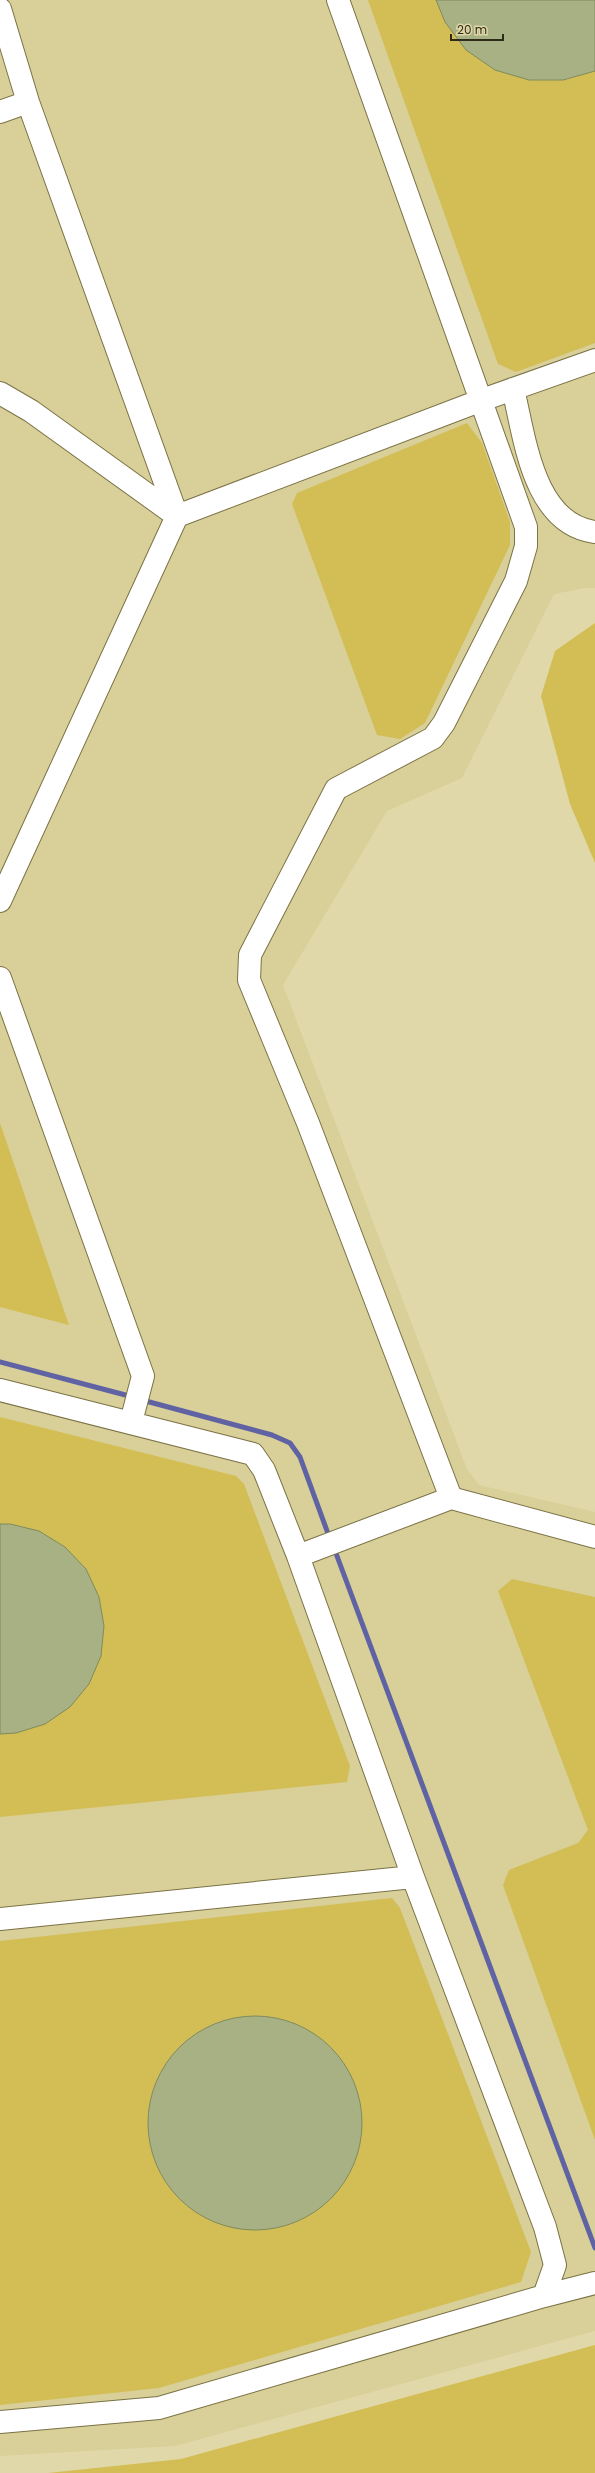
<svg xmlns="http://www.w3.org/2000/svg" width="595" height="2473" viewBox="0 0 595 2473" font-family="Poppins,sans-serif">
  <rect width="100%" height="100%" fill="#e1d8a9"/>
  <!-- built -->
  <path fill="#d9cf98" d="M0 0H595V588H585L554 594 462 778 387 811 283 985 467 1469 479 1485 595 1512V2331L175 2446 0 2456Z"/>
  <!-- green -->
  <path fill="#d2be55" d="M368 0H595V343L516 372 498 364Z
    M467 423 482 443 510 522V545L425 723 400 739 377 735 292 504 297 493Z
    M595 623V863L570 804 541 696 555 651Z
    M0 1123 69 1325 0 1307Z
    M0 1417 236 1476 244 1484 350 1766 347 1782 0 1817Z
    M512 1579 595 1597V2140L503 1885 509 1870 578 1843 588 1830 498 1591Z
    M392 1898 400 1908 531 2252 521 2282 159 2388 0 2405V1941Z
    M595 2345V2473H48L181 2459Z"/>
  <g fill="none" stroke-linecap="round" stroke-linejoin="round">
    <!-- stream -->
    <path stroke="#5f63a4" stroke-width="5" d="M0 1362 133 1397
      M142 1400 272 1435 290 1443 300 1457 330 1539
      M334 1548 595 2248"/>
  </g>
  <!-- building -->
  <path fill="#a7b184" stroke="#808a5e" d="M436 0H595V71L563 80H529L495 70 466 50 445 22Z
    M0 1524H10L39 1531 65 1547 86 1569 99 1597 104 1626 101 1656 89 1684 70 1707 45 1724 16 1733 0 1734Z
    M148 2123a107 107 0 1 1 214 0a107 107 0 1 1-214 0Z"/>
  <g fill="none" stroke-linecap="round" stroke-linejoin="round">
    <!-- minor casing -->
    <g stroke="#7b7246" stroke-width="24">
      <path id="minor" d="M0 9 28 102 177 516 482 400 595 360
        M0 112 28 102
        M513 389C525 438 533 524 595 532
        M0 393 31 411 177 516 0 901
        M0 978 143 1376 131 1422
        M0 1390 253 1454 264 1470 298 1556 413 1877 545 2227 555 2265 544 2296 159 2408 0 2422
        M451 1498 595 1537
        M298 1556 451 1498 308 1123 249 980 250 955 336 789 433 738 444 723 516 581 526 546V527L338 0
        M0 1919 413 1877
        M544 2296 595 2283"/>
    </g>
    <!-- minor -->
    <use href="#minor" stroke="#fff" stroke-width="22"/>
  </g>
  <!-- scale -->
  <path d="M451 34v6h52v-6" fill="none" stroke="#2e2b18" stroke-width="2"/>
  <text x="457" y="34" font-size="12" fill="#2e2b18" stroke="#e1d8a9" stroke-width="3" paint-order="stroke">20 m</text>
</svg>
